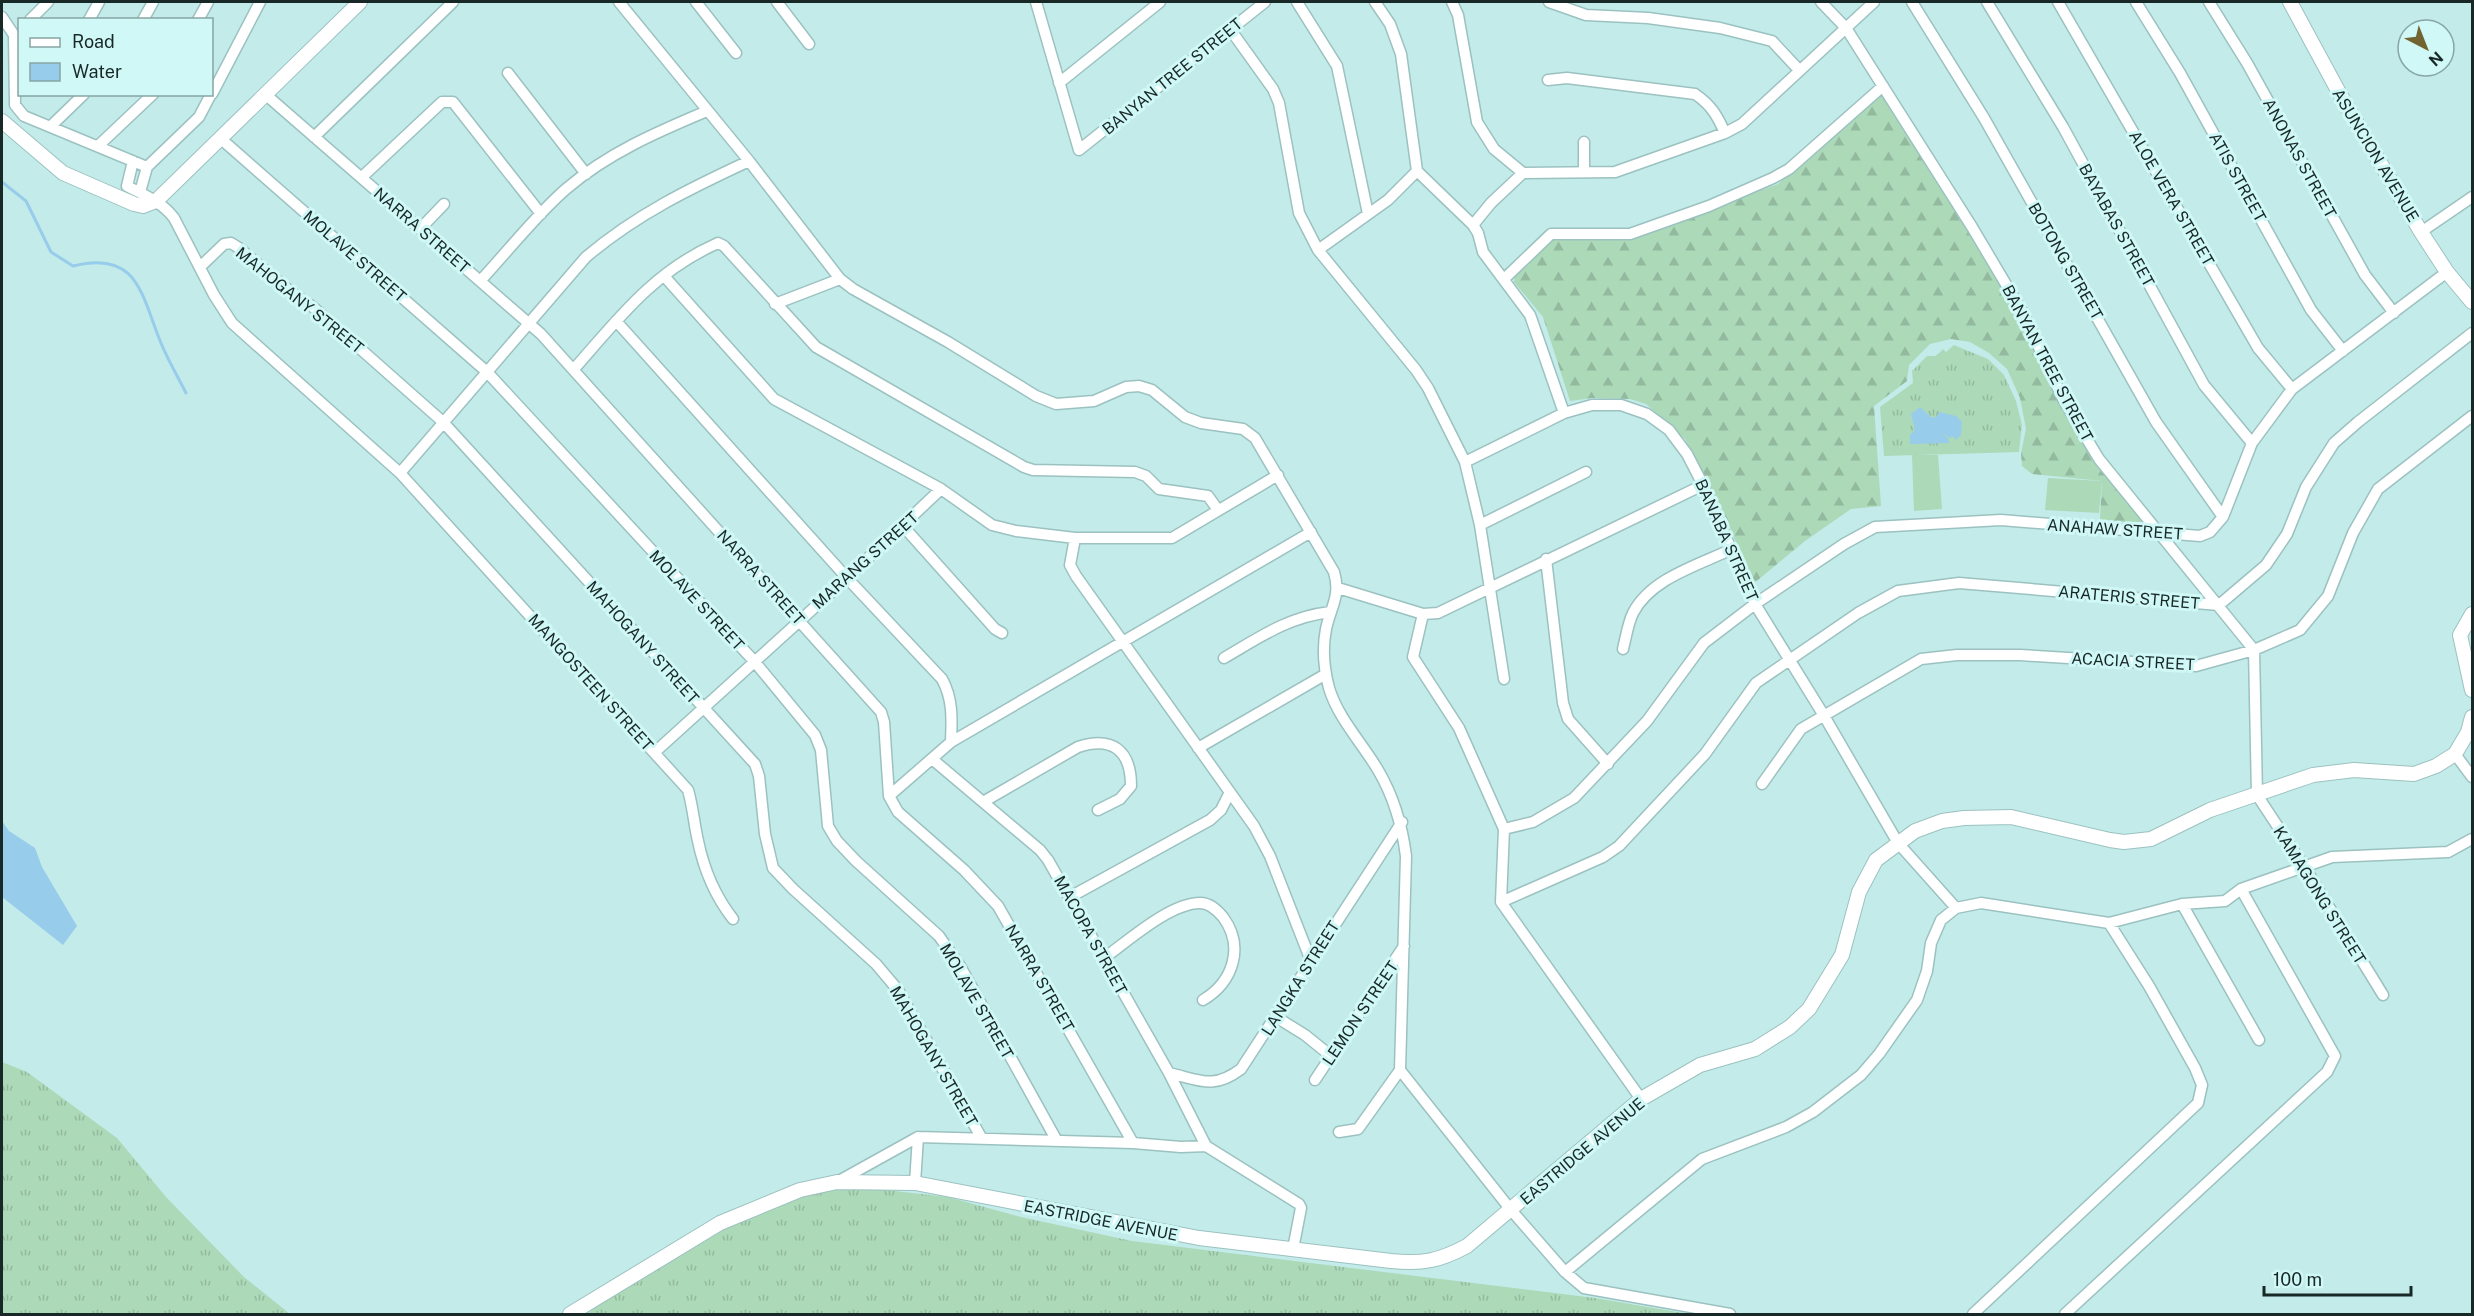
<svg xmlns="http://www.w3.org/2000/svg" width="2474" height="1316" viewBox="0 0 2474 1316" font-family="'Public Sans',sans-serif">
  <defs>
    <pattern id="grass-tufts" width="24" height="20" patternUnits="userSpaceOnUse" patternTransform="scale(1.5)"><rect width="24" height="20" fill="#acd9b8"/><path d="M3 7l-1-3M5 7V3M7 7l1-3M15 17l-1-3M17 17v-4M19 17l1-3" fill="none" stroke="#93ba9e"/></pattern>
    <pattern id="forest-firs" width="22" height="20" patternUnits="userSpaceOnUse" patternTransform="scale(1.5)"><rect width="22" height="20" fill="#acd9b8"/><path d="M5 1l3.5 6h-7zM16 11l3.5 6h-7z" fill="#93ba9e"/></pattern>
  </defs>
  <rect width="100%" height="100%" fill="#c3ebea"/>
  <!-- grass -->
  <path fill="url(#grass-tufts)" d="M1954 345 1988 359 2004 375 2016 401 2022 425 2019 452 1884 456 1880 407 1913 383 1912 371 1927 356H1936L1943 349 1946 352Z
    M2 1062 27 1072 117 1138 166 1197 244 1277 290 1314H2Z
    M842 1189 886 1190 948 1197 1021 1217 1132 1241 1595 1298 1689 1314H587L610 1296 732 1225 806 1194Z"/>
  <!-- forest -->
  <path fill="url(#forest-firs)" d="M1882 92 2019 315 2059 402 2095 463 2148 520 2147 525 2100 519 2102 481 2032 474 2022 466 2021 453 2026 429 2020 398 2007 369 1989 353 1970 342 1951 339 1930 344 1909 365 1907 381 1874 406 1881 506 1851 509 1805 541 1753 584 1724 513 1685 439 1646 404 1630 399 1592 398 1570 401 1543 317 1514 282 1515 275 1552 238 1625 240 1778 184Z"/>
  <!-- pitch -->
  <path fill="#acd9b8" d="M1912 455H1938L1942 509 1914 511Z
    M2048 478 2102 481 2099 513 2045 510Z"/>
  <!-- water -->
  <path fill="#98cceb" d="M1920 407 1932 418 1937 416 1939 412 1956 416 1962 422 1961 435 1955 440 1953 436 1950 438 1941 432 1948 438 1949 443 1910 444V435L1915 430 1911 414Z
    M2 821 9 831 35 848 42 867 77 926 63 945 2 897Z"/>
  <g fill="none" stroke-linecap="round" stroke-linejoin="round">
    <!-- stream -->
    <path stroke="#98cceb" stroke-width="3" d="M2 182 26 201 51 252 73 266C136 250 141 292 159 338 166 357 177 375 186 393"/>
    <!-- minor casing -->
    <g stroke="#9bc2c0" stroke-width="13">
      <path id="minor" d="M619 2 749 161 840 279 853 289 948 342 1036 396 1056 404 1094 401 1126 387 1139 386 1152 390 1185 417 1201 423 1243 429 1255 438 1334 572C1341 596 1331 606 1326 629 1322 649 1324 669 1329 688 1338 718 1362 743 1378 770 1394 797 1402 825 1406 856L1400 1070 1511 1210 1565 1272 1584 1288 1730 1314
        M696 2 736 53
        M777 2 809 44
        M1036 2 1079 150 1265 2
        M1297 2 1337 66 1368 214
        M1375 2 1390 24 1401 54 1417 171 1473 225 1478 233 1483 252 1530 315 1564 413
        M1452 2 1458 15 1477 122 1494 149 1523 173
        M1549 2 1586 15 1648 18 1720 28 1772 41 1799 70
        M1821 2 1846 28 1972 227 2023 313 2064 401 2099 459 2254 650 2257 795 2305 868 2383 995
        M1912 2 1984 118 2156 422 2223 517
        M1987 2 2063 127 2204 385 2252 443
        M2058 2 2258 348 2292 389
        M2136 2 2180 73 2311 310 2343 351
        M2209 2 2247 63 2365 275 2394 313
        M2 17 14 35 15 105 24 116 147 167
        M30 20 48 2
        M89 20 99 2
        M143 20 153 2
        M198 20 208 2
        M1230 29 1273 89 1279 103 1299 213 1318 250 1416 370 1428 388 1465 462 1480 525 1504 679
        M508 73 586 174
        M1548 80 1567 78 1695 94C1711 105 1717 115 1725 133
        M1059 83 1160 2
        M212 94 260 2
        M265 94 541 334 881 712 884 722 889 796 898 812 964 870 998 906 1133 1143
        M51 126 84 94
        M314 137 453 2
        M220 138 487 372 754 661 815 735 821 750 828 826 837 841 856 861 939 936 960 966 1057 1141
        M1584 142V172
        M98 146 153 94
        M133 161 127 186C144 195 162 202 174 218L214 295 232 323 400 473 688 790C693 807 694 824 698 841 704 870 715 896 733 919
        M362 177 442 102H453L541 214
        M140 192 147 167 199 117 211 94
        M1473 225 1491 203 1523 173 1615 172 1725 133 1742 124 1874 2
        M421 228 444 204
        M2421 232 2472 197
        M1318 250 1388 200 1417 171
        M200 267 224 244 231 243 239 248 291 292 313 307 443 422 755 764 759 776 765 834 773 868 793 889 876 964 898 990 981 1137
        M664 276 774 399 941 489 992 525 1016 531 1075 538H1172L1278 475
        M1504 279 1551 234H1630L1709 206 1773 178 1789 169 1883 86
        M481 280C509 250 535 216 566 189 608 153 657 132 707 111
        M775 304 840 279
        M616 321 847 578 942 679C953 699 952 719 951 742
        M574 369C618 319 654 271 718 243L724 246 816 347 1024 467 1033 470 1135 472 1146 476 1159 489 1208 496 1218 510
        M1465 462 1564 413 1592 405H1621L1647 414 1669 430 1687 454 1703 485 1755 604 1823 714 1898 843 1956 908
        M400 473 586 257C637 214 689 189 749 161
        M1480 525 1586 472
        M903 526 995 629 1002 633
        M1075 538 1070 565 1076 576 1254 826 1270 856 1311 961
        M1546 559 1563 703 1568 719 1608 764
        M1338 588 1423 614 1438 613 1703 485
        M1423 614 1413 657 1459 728 1504 829 1501 902 1641 1099
        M1623 649C1626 637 1628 623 1633 613 1651 578 1699 565 1732 549
        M1224 658C1260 637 1288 617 1330 612
        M1198 748 1326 674
        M655 752 847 578 941 489
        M2455 754 2472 777
        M932 759 1040 850 1048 860 1169 1073 1206 1146
        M1762 784 1801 729 1921 659 1957 655H2020L2196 666 2254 650 2300 630 2328 596 2353 533 2378 489 2472 416
        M889 796 951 742 1311 532
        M983 802 1078 747C1112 736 1131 750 1131 786L1120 799 1098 810
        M1504 829 1533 822 1574 798 1647 721 1704 643 1755 604 1844 544 1875 527 2001 520 2200 536 2210 532 2223 517 2252 443 2292 389 2447 272
        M1070 897 1210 820 1221 810 1230 792
        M1501 902 1603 857 1619 846 1705 754 1756 683 1858 613 1898 591 1959 583 2219 605 2266 565 2287 534 2306 487 2334 443 2358 422 2472 333
        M2182 904 2259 1040
        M1104 958C1128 941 1170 903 1200 903 1210 903 1217 910 1223 917 1245 947 1233 982 1203 1000
        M1276 1017 1305 1035 1331 1056
        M1169 1073C1200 1080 1213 1090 1241 1069L1402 822
        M1315 1080 1404 946
        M1339 1132 1358 1129 1400 1070
        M918 1137 1133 1143 1181 1147 1206 1146
        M1206 1146 1299 1204 1301 1208 1293 1249
        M837 1182 918 1137
        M915 1183 918 1137
        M1565 1272 1702 1159 1786 1127 1813 1112 1861 1075 1879 1054 1917 1000 1927 971 1931 943 1941 920 1956 908 1981 903 2109 923 2182 904 2225 901 2241 889 2332 857 2448 852 2472 839
        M1973 1314 2198 1103 2202 1085 2195 1068 2149 986 2109 923
        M2065 1314 2327 1072 2335 1056 2241 889"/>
    </g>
    <!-- tertiary casing -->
    <g stroke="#9bc2c0" stroke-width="16">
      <path id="tertiary" d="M2290 2 2342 98 2421 232 2447 272 2472 302
        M2 121 63 173 134 204 143 206 156 201 360 2
        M2472 614 2460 635 2472 690
        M570 1314 720 1223 800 1190 837 1182 915 1183 1199 1238 1391 1261C1423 1264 1439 1261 1467 1246L1641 1099 1700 1065 1755 1049 1790 1027 1809 1009 1842 955 1859 892 1876 860 1915 831 1942 821 1964 818 2011 817 2110 840 2124 842 2151 839 2210 810 2313 775 2354 770 2414 774 2436 766 2455 754 2468 732 2472 717"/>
    </g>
    <!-- minor -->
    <use href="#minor" stroke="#fff" stroke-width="10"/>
    <!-- tertiary -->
    <use href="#tertiary" stroke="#fff" stroke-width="14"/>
  </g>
  <g text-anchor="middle" stroke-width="6" stroke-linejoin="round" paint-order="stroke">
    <!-- street labels -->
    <g font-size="16" fill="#182827" stroke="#d0f8f7">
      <text transform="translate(1172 76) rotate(-39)" y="6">BANYAN TREE STREET</text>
      <text transform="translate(2376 155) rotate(59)" y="6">ASUNCION AVENUE</text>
      <text transform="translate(2300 158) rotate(61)" y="6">ANONAS STREET</text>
      <text transform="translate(2238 177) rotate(61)" y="6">ATIS STREET</text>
      <text transform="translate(2172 198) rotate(60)" y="6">ALOE VERA STREET</text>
      <text transform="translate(2117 225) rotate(61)" y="6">BAYABAS STREET</text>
      <text transform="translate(422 230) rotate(41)" y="6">NARRA STREET</text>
      <text transform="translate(355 256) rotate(41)" y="6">MOLAVE STREET</text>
      <text transform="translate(2066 261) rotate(60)" y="6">BOTONG STREET</text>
      <text transform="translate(300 300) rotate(39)" y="6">MAHOGANY STREET</text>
      <text transform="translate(2048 363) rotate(62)" y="6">BANYAN TREE STREET</text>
      <text transform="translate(2115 529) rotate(4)" y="6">ANAHAW STREET</text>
      <text transform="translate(1727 540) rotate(66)" y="6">BANABA STREET</text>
      <text transform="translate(865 560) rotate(-42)" y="6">MARANG STREET</text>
      <text transform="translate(761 577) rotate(48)" y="6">NARRA STREET</text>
      <text transform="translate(2129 597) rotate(5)" y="6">ARATERIS STREET</text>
      <text transform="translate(697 600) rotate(47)" y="6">MOLAVE STREET</text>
      <text transform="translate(643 642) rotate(48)" y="6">MAHOGANY STREET</text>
      <text transform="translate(2133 661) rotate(3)" y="6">ACACIA STREET</text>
      <text transform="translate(591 682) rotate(48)" y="6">MANGOSTEEN STREET</text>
      <text transform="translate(2320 895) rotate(58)" y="6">KAMAGONG STREET</text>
      <text transform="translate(1091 935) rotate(61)" y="6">MACOPA STREET</text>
      <text transform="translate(1040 978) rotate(60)" y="6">NARRA STREET</text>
      <text transform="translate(1300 978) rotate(-58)" y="6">LANGKA STREET</text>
      <text transform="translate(977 1001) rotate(60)" y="6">MOLAVE STREET</text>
      <text transform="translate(1360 1013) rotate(-56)" y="6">LEMON STREET</text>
      <text transform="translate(934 1056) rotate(60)" y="6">MAHOGANY STREET</text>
      <text transform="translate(1582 1151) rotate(-40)" y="6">EASTRIDGE AVENUE</text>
      <text transform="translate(1101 1220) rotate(11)" y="6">EASTRIDGE AVENUE</text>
    </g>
  </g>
  <!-- border -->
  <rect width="2474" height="1316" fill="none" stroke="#182827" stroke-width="6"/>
  <!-- legend -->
  <rect x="18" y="18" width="195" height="78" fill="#d0f8f7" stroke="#86a5a4" stroke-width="1.5"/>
  <rect x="30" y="38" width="30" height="9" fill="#ffffff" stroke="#86a5a4" stroke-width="1.5"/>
  <text x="72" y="48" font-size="18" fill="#182827">Road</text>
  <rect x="30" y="63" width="30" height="18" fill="#98cceb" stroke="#86a5a4" stroke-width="1.5"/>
  <text x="72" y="78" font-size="18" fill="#182827">Water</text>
  <!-- north arrow -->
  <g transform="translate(2426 48) rotate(138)"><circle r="28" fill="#d0f8f7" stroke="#86a5a4" stroke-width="1.5"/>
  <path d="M0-4.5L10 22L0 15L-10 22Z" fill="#726431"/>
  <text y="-9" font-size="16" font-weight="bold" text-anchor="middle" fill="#182827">N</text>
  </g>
  <!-- scale -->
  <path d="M2264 1286v9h147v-9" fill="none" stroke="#182827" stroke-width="3"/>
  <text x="2273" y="1286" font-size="18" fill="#182827" stroke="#d0f8f7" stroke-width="4.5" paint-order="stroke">100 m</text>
</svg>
